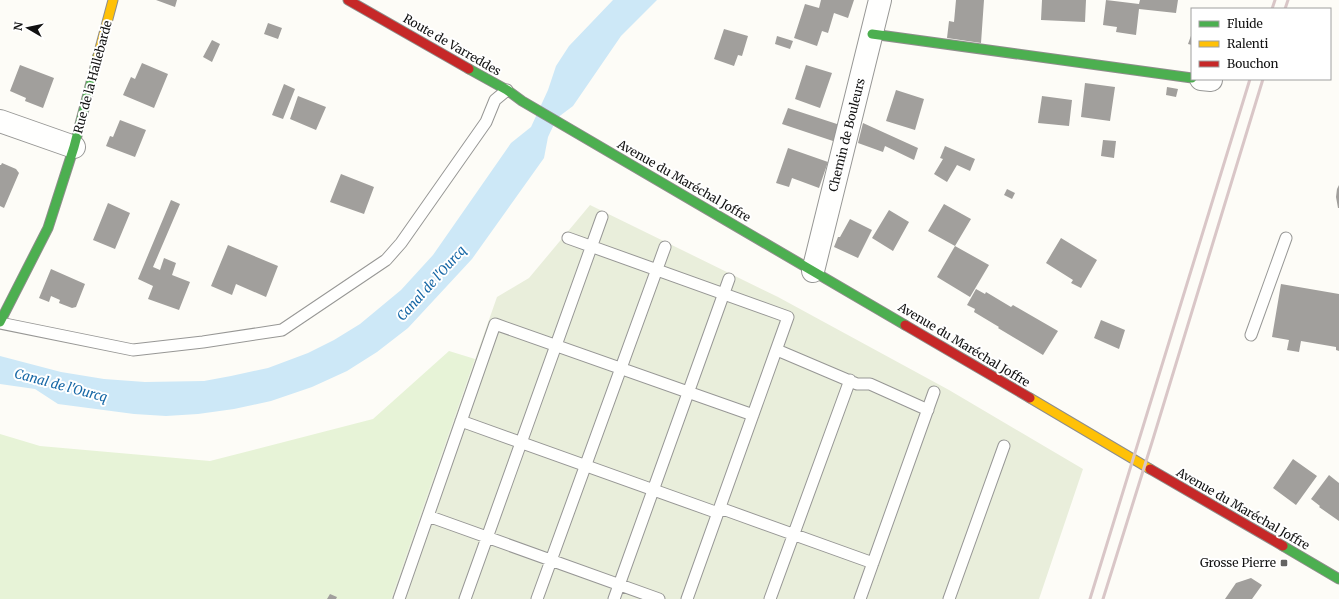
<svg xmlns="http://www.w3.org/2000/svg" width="1339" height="599" viewBox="0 0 1339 599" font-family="Merriweather,serif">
  <rect width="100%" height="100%" fill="#fdfcf7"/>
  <!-- green -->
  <path fill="#e7f3d7" d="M449 351 475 359 391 599H0V434L40 446 210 461 373 419Z"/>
  <!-- cemetery -->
  <path fill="#e9eedb" d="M590 205 778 297 949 390 1083 469 1039 599H391L497 297 529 278Z"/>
  <!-- water -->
  <path fill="#cde8f7" d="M613 0H657L621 36 573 106 557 118 548 137 544 158 472 259 408 328 377 352 347 371 312 387 271 401 234 409 198 414 166 416 134 414 58 404 35 389 0 384V356L61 372 104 379 145 382 204 381 231 376 268 368 308 353 334 340 360 324 401 290 433 255 511 143 531 127 548 90 556 66 569 46Z"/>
  <!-- building -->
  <path fill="#a19f9c" d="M156 0H177L175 7Z
    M821 0H854L848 18 834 13 828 33 822 31 817 46 794 38 805 4 819 8Z
    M956 0H984L981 43 947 38 949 21 954 22Z
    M1042 0H1086L1085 22 1041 20Z
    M1106 0 1139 4 1140 0H1178L1176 13 1139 9 1136 35 1116 32 1117 27 1103 25Z
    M268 23 282 28 278 39 264 34Z
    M724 29 748 36 742 56 738 55 734 66 714 59Z
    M1192 33V45L1188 44Z
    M777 36 793 41 790 49 775 44Z
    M212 40 220 44 212 62 203 57Z
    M142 63 168 74 154 108 123 95 131 77 135 79Z
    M20 65 54 78 43 108 25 101 26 98 10 91Z
    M806 65 832 73 820 108 795 99Z
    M1085 83 1115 87 1110 121 1081 117Z
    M284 84 295 89 283 119 272 115Z
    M1167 87 1178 89 1176 97 1166 95Z
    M896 90 924 99 915 130 886 121Z
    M298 96 326 107 316 130 290 119Z
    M1042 96 1072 100 1069 126 1038 123Z
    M788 108 840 125 836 142 782 124Z
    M120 120 146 130 135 157 106 146 110 136 113 137Z
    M863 123 918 148 914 160 885 146 883 152 858 143Z
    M1103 140 1116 141 1114 158 1101 156Z
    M945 146 975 159 970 171 957 165 947 182 934 174 943 159 940 158Z
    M788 148 828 162 819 188 792 178 789 187 776 183Z
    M2 163 16 169 19 173 4 208 0 206V165H1Z
    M341 174 374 187 364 214 330 202Z
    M1339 185V208H1338L1336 197 1337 189Z
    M1007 189 1015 193 1012 199 1004 195Z
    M171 200 180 204 153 267 160 270 164 258 176 263 172 275 190 282 179 310 148 299 153 286 138 279Z
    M108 203 130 213 115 249 93 240Z
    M944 204 971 219 955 246 989 265 970 297 937 277 955 246 928 231Z
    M889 210 909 222 893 251 872 238Z
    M850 219 872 230 858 258 834 247 838 237H840Z
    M1061 238 1097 260 1081 288 1071 283 1073 280 1046 263Z
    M228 245 278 266 266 297 236 284 232 295 211 286Z
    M51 269 85 284 76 307 72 308 59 303 60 300 51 296 49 302 39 298Z
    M1281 284 1339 294V351L1336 350V347L1301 341 1299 352 1287 350 1289 340 1272 337Z
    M976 289 985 294 986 292 1011 307 1013 305 1058 331 1043 355 998 328 999 327 974 312 975 309 967 305Z
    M1101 320 1125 330 1119 349 1094 338Z
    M1293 459 1317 476 1296 505 1273 488Z
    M1329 475 1339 483V521L1319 507 1320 506 1311 499Z
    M1251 578 1262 585 1252 599H1225L1236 583Z
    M330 594 337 597 336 599H327Z"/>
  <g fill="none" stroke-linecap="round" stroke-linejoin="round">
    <!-- lane casing -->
    <g stroke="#979795" stroke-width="13">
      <path id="lane" d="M568 238 788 317 687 599
        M0 323 133 350 203 342 282 330 386 260 401 243 486 122 495 100 507 90
        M1251 335 1286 238
        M777 350 857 384H870L928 410
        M461 421 718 513
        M720 508 873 563
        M428 516 659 599
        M399 599 495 324 753 415
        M465 599 602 217
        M537 599 665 247
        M614 599 729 279
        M770 599 850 380
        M860 599 934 392
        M949 599 1004 446"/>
    </g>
    <!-- street casing -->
    <g stroke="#979795" stroke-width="24">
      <path id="street" d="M1201 79 1211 80
        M0 121 74 147
        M813 271 880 0"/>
    </g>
    <!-- fast casing -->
    <g stroke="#8e8d8b" stroke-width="11">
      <path id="fast" d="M872 34 1192 78
        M469 69 507 90 522 101 905 325
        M0 322 48 228 74 147 98 56
        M1283 546 1339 579"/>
    </g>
    <!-- slow casing -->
    <g stroke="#8e8d8b" stroke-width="11">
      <path id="slow" d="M98 56 113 0
        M1030 398 1150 469"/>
    </g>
    <!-- jam casing -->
    <g stroke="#8e8d8b" stroke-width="11">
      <path id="jam" d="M348 0 469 69
        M905 325 1030 398
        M1150 469 1283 546"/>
    </g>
    <!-- lane -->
    <use href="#lane" stroke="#fffffe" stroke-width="11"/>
    <!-- street -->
    <use href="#street" stroke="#fffffe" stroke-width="22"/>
    <!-- fast -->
    <use href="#fast" stroke="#4caf50" stroke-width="9"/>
    <!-- slow -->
    <use href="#slow" stroke="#ffc107" stroke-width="9"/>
    <!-- jam -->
    <use href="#jam" stroke="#c62828" stroke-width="9"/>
    <!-- rail -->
    <path stroke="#d9c6c7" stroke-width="3" d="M1272 9 1275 0
      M1285 9 1288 0
      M1090 599 1250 79
      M1103 599 1153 439 1263 79"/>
  </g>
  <!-- markers -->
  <rect fill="#646362" stroke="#fff" stroke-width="1.5" x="1280" y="559" width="8" height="8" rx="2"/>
  <g text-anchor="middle" stroke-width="4" stroke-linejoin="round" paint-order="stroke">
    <!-- street labels -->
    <g font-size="12" fill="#111" stroke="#fff">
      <text transform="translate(452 45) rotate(30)" y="4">Route de Varreddes</text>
      <text transform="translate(93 77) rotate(-75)" y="4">Rue de la Hallebarde</text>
      <text transform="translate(847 135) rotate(-76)" y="4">Chemin de Bouleurs</text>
      <text transform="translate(684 181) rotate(30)" y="4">Avenue du Maréchal Joffre</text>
      <text transform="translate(964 345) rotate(31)" y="4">Avenue du Maréchal Joffre</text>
      <text transform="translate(1243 509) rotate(30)" y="4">Avenue du Maréchal Joffre</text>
    </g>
    <!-- poi labels -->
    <g font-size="12" fill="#111" stroke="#fff" text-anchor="end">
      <text x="1276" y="567">Grosse Pierre</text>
    </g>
    <!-- water labels -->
    <g font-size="13" font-style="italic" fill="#1768a6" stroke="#fff">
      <text transform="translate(431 283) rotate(-48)" y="5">Canal de l'Ourcq</text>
      <text transform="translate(61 385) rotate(15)" y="5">Canal de l'Ourcq</text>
    </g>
  </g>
  <!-- legend -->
  <rect x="1191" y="8" width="140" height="72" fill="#ffffff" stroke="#a0a0a0"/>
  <rect x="1199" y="21" width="20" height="6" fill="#4caf50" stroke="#a0a0a0"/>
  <text x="1227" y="28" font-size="12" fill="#111111">Fluide</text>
  <rect x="1199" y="41" width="20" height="6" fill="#ffc107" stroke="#a0a0a0"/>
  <text x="1227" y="48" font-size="12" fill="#111111">Ralenti</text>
  <rect x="1199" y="61" width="20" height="6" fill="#c62828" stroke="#a0a0a0"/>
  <text x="1227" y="68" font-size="12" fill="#111111">Bouchon</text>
  <!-- north arrow -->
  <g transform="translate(28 28) rotate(279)" stroke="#ffffff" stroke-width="3" paint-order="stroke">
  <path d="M0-3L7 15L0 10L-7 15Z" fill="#111111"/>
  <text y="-6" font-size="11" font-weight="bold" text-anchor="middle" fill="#111111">N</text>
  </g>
</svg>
